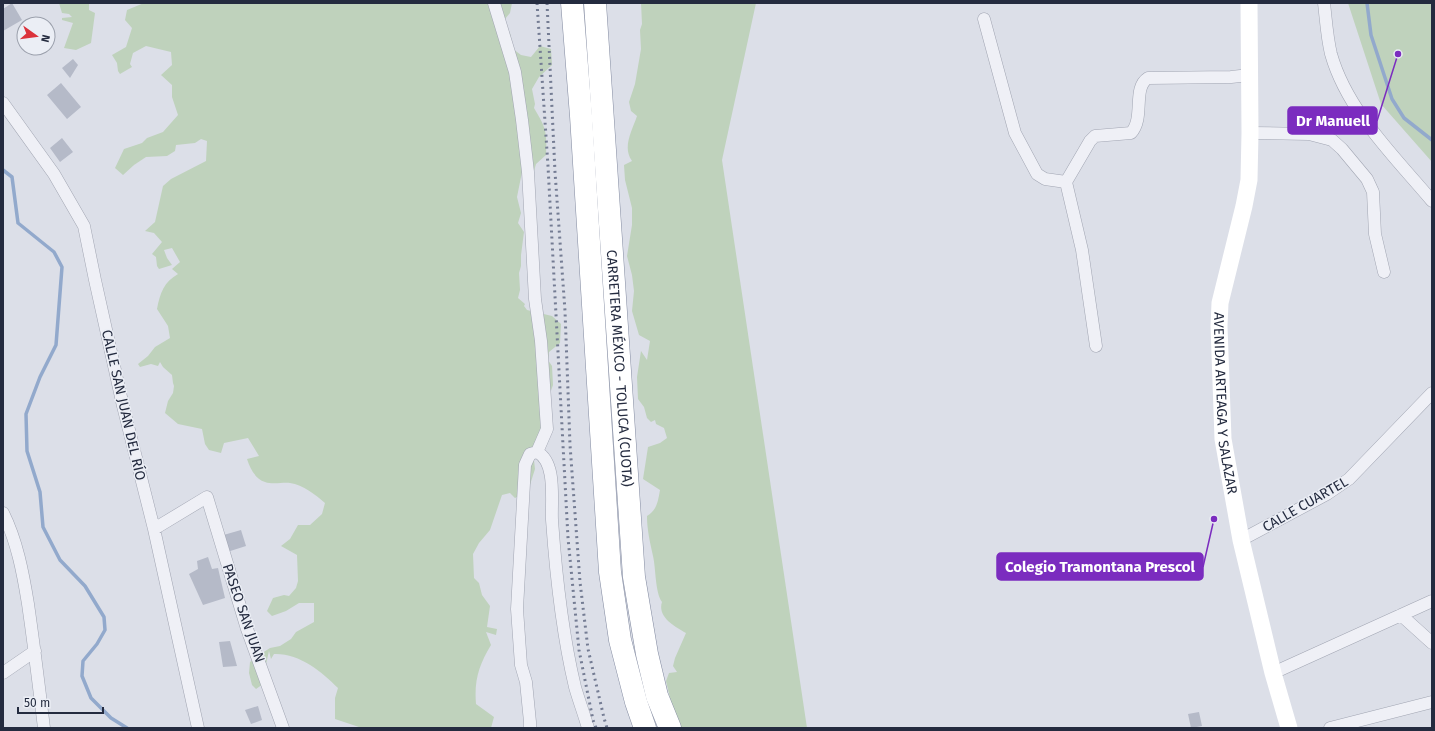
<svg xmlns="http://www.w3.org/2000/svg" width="1435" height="731" viewBox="0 0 1435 731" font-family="'Fira Sans',sans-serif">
  <rect width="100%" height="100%" fill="#dcdfe8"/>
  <!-- green -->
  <path fill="#bfd2bc" d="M59 3H89V10L95 13 91 43 76 50 64 48 73 23 62 20V18L72 17 69 14 62 13Z
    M144 3 158 4 160 3H512L510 13 499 26 510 33 513 49 521 55 531 57 540 46 551 49 552 65 539 77 532 89 535 104 534 108C546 128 547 131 546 155L536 164 534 171 522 172 517 197 521 213 518 223 524 232 521 255V266L519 273 520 290 518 298 525 304 524 306 527 310 552 316 561 324 560 343 549 352 548 360 552 366 553 385 543 414 541 432 533 452 535 469 528 491 515 498 510 493 502 495 490 530 479 543 473 554 474 578 479 583 482 595 490 606 487 627 497 629 496 635 486 632 491 645C479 665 474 680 476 704L494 717 491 728H362L335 719V698L338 688C321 671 299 653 274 654L271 659 269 651 264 673 266 682 256 689 252 685 249 673 250 662 259 655 270 648 280 646 291 639 296 632 314 622V603H299L286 611 272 616 267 611 273 598 284 595 289 596 296 588 298 581 297 555 281 546 290 539 298 525H310L322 514 325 503C316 495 303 485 290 483 283 482 273 485 265 482 255 479 250 468 247 459L259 456 248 438 224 443 221 453 209 450 205 444 202 429 178 424 165 413 168 401 173 393 174 386 173 383 172 375 163 367 160 362 158 366 151 364 140 367 138 364 148 356 155 347 170 338 168 326 157 309C160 293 164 282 178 274L172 269 180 262 172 248 164 250 167 258 172 265 159 269 157 266 156 257 152 254 162 242 154 233 145 231 155 222 163 186 171 179 206 161 207 141 201 139 195 143 176 145 175 151 167 156 146 157 134 165 123 175 115 168 124 149 142 143 147 138 163 132 178 115 172 97V85L161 75 172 65 171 52 146 46 133 53 130 64 132 67 120 74 118 71 117 63 112 55 126 47 132 28 125 20 127 10Z
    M641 3H756L722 160 807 728H677L666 681 669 673 677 672 673 666 675 658 686 633C675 627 657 617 662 602 655 592 656 569 653 556 650 542 647 530 647 516 657 510 658 501 660 490L643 479 648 447 660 443 667 438 664 428 656 424 655 420 651 422 647 418 644 407 638 399 637 377 641 351 647 360 650 341 639 335 632 311 634 291 632 275 627 256 632 225V208L625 180 624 165 632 161C622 147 632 131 637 116L631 111 629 102 635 84 641 49 640 30 642 24Z
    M1348 3H1432V162L1381 104Z"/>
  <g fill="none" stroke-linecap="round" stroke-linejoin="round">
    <!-- stream -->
    <path stroke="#92a9cc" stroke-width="3.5" d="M1367 3 1371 35 1392 99 1404 118 1432 140
      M3 170 12 177 18 223 54 252 62 267 56 345 40 377 26 414 27 451 40 492 43 527 60 560 85 586 104 617 105 630 97 644 83 661 82 676 91 698 111 718 127 728"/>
  </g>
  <!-- building -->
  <path fill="#b5bac8" d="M12 3 22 20 3 31V9Z
    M73 59 78 65 70 78 62 68Z
    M61 83 81 107 67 119 47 95Z
    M62 138 73 152 60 162 50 148Z
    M241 530 246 546 224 553 220 536Z
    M208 557 212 569 218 568 225 598 203 605 189 574 198 569 197 561Z
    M230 641 237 666 223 667 219 642Z
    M258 706 262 720 251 724 245 710Z
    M1199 712 1202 726 1191 728 1188 714Z"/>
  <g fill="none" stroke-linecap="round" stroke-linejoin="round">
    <!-- street casing -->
    <g stroke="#a1a5b2" stroke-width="13">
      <path id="street" d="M494 3 515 72 522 120 528 172 535 299 541 341 547 429 537 452 530 454 525 465 517 609 521 665 526 682 530 722V728
        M1324 3C1326 20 1327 38 1331 54 1347 111 1395 157 1432 201
        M984 19 1015 133 1037 174 1045 179 1066 182 1090 141 1095 136 1131 133C1145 118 1132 88 1148 78L1231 77 1250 75
        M3 103 54 174 84 226 95 280 123 406 154 529 198 728
        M1250 133 1309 134 1332 140 1342 149 1367 179 1373 192 1375 234 1384 272
        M1066 182 1082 250 1096 346
        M537 452C557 462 551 501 552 520 556 576 562 633 575 687 579 701 584 714 588 728
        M3 513C17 541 23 573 28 604 34 645 39 687 44 728
        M154 529 207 497 247 629 283 728
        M1241 540 1327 494 1349 479 1432 393
        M1401 615 1432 643
        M3 673 35 651
        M1273 673 1432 601
        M1330 728 1432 702"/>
    </g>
    <!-- highway casing -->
    <g stroke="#828aa0" stroke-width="23">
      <g id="highway">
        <path d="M572 3 581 116 610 572 620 640 636 702 645 728"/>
        <path id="s2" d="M595 3 634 577 647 654 657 696 670 728"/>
      </g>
    </g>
    <!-- street -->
    <use href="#street" stroke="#eff0f6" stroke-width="12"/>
    <!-- secondary -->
    <path stroke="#fff" stroke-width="17" id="s1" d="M1249 3 1250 133 1249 180 1244 206 1220 303 1219 326 1223 439 1241 540 1273 673 1289 728"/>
    <!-- highway -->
    <use href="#highway" stroke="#fff" stroke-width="22"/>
    <!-- rail -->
    <path stroke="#747c93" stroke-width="3" stroke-dasharray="2 4" stroke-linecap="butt" d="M537 3 548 166 568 538 579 650 593 720 596 728
      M547 3 555 172 565 311 570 445 580 582 588 649 604 718 607 728"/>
  </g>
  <g text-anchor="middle" stroke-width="3" stroke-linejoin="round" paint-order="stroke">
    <!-- street labels -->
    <g font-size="14" fill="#242b3f" stroke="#ebeef5">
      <text dy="5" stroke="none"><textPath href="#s2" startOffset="366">CARRETERA MÉXICO - TOLUCA (CUOTA)</textPath></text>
      <text dy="5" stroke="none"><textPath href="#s1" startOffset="404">AVENIDA ARTEAGA Y SALAZAR</textPath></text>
      <text transform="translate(124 405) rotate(77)" y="5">CALLE SAN JUAN DEL RÍO</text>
      <text transform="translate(1305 504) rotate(-30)" y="5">CALLE CUARTEL</text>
      <text transform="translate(244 613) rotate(71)" y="5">PASEO SAN JUAN</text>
    </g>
  </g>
  <!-- callouts -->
  <path fill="none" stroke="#7b2cbf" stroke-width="1.5" d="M1398 54L1377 121M1214 519L1203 567"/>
  <g fill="#7b2cbf" stroke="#ebeef5" stroke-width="1.5">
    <circle cx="1398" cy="54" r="4"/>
    <circle cx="1214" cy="519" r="4"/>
  </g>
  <g fill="#7b2cbf" stroke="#7b2cbf" stroke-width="1.5">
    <rect x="1288" y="107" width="89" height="27" rx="4"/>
    <rect x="997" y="553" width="206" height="27" rx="4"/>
  </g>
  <g font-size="15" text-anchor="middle" font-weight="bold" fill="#fff">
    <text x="1333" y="126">Dr Manuell</text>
    <text x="1100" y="572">Colegio Tramontana Prescol</text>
  </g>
  <!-- border -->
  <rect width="1435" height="731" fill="none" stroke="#242b3f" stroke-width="8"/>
  <!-- north arrow -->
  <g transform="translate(36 36) rotate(104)"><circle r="19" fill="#ebeef5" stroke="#9ba0ac"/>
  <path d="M0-3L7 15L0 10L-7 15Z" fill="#db323b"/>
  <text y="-6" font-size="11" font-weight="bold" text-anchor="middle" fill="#242b3f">N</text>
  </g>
  <!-- scale -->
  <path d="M18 707v6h85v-6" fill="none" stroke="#242b3f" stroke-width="2"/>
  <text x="24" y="707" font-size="12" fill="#242b3f" stroke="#ebeef5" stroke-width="3" paint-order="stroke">50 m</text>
</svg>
